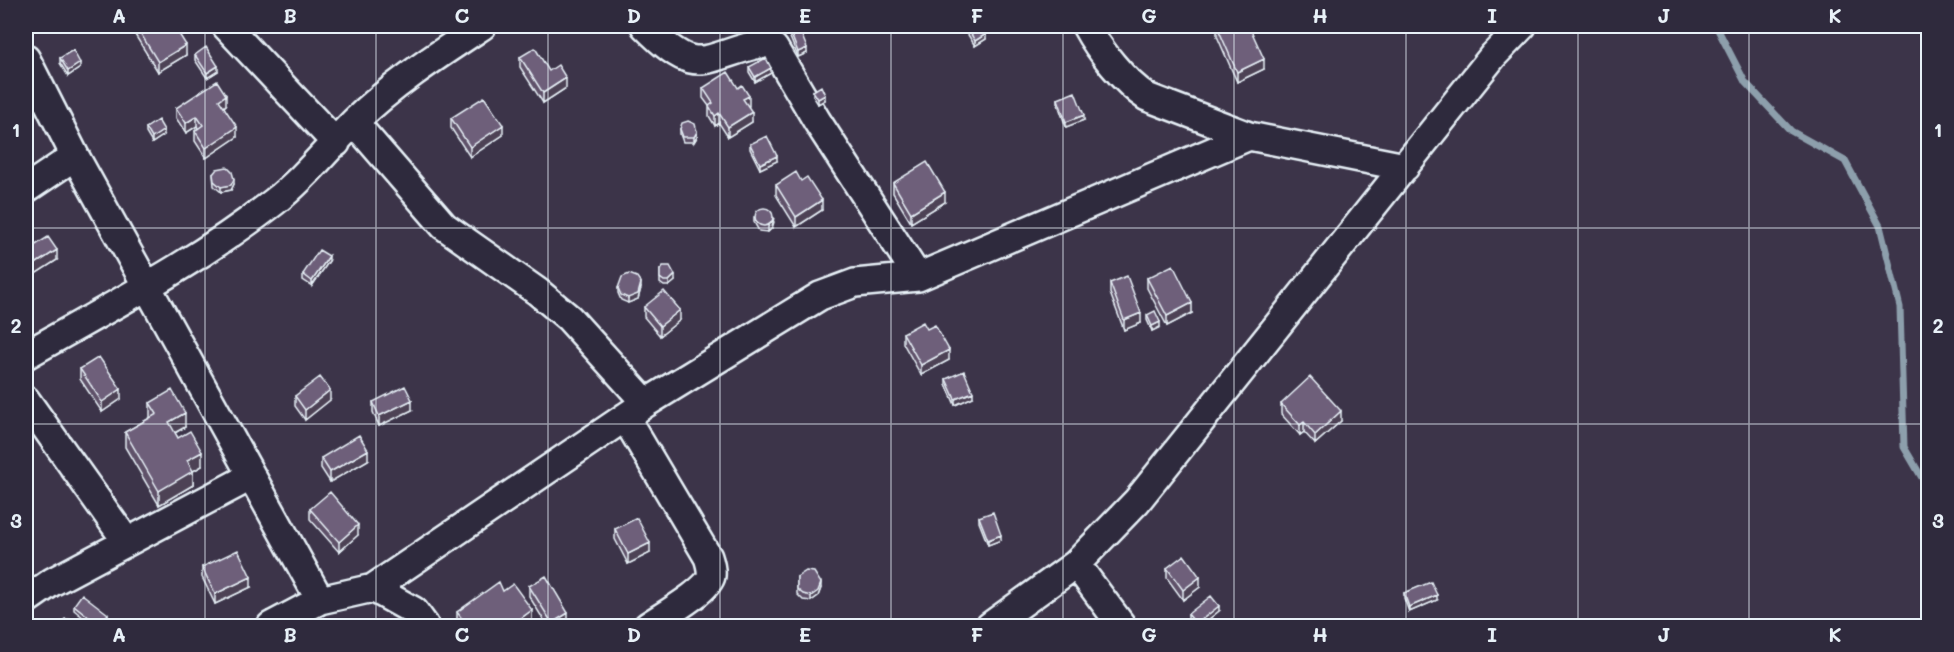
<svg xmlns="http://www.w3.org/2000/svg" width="1954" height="652" viewBox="0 0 1954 652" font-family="Mali,sans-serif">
  <rect width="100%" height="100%" fill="#3c3449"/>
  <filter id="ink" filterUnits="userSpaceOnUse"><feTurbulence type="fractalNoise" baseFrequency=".0167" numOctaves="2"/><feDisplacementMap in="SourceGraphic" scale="12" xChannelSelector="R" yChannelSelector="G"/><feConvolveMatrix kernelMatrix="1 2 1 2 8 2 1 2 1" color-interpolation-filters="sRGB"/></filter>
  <g filter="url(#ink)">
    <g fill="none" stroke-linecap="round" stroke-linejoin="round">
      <!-- stream -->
      <path stroke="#8d9fac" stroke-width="7" d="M1716 26 1745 82 1791 131 1845 161 1880 226 1900 307 1904 447 1928 488"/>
      <!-- minor casing -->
      <g stroke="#e8f1f8" stroke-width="32">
        <path id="minor" d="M226 26 336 143
          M645 26C699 80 701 57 763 43L774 48 817 121 918 277
          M1086 26C1099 50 1124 82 1147 97L1249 136 1405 167
          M26 59 75 156 320 600
          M354 122 444 226 538 292 569 318 646 403
          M26 189 75 156
          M26 355C110 307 197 262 274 202 304 179 328 148 355 121 393 84 438 55 482 26
          M26 400 127 542
          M625 417 708 557C710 563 712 569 711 576 709 590 661 617 648 626
          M1076 564 1122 626
          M373 588 414 611 425 626
          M26 600 52 582 250 477
          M271 626 320 600 373 588 646 403 820 296 855 283 918 277 1249 136
          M990 626 1076 564 1137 501 1493 56 1522 26"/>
      </g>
      <!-- minor -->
      <use href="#minor" stroke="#2f2a3d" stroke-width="27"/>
    </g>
    <!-- wall -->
    <path fill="#5f5169" stroke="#e8f1f8" stroke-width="1.5" d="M132 26H174L186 55 158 72 132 30Z
      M965 26H981L986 39 975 46 965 30Z
      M1217 26 1264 69 1237 82 1217 36Z
      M789 29 807 53 798 57 789 35Z
      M195 55 218 71 207 78 195 60Z
      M520 57 549 71 566 88 543 103 520 67Z
      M60 58 80 68 68 76 60 63Z
      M749 67 771 73 755 82 749 72Z
      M703 88 749 106H748L752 122 728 137 719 123 715 126 709 116V106L703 98Z
      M813 91 825 100 818 104 813 96Z
      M1058 99 1084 120 1066 127 1058 104Z
      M226 105 224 107 237 137 206 158 195 141V131L198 128 197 126 186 133 176 118V108Z
      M451 118 503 135 470 157 451 128Z
      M146 128 164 135 152 143 146 133Z
      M680 129 697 137 694 142H683L680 134Z
      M750 144 777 161 760 169 750 149Z
      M213 174 234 184 231 190 221 192 214 186Z
      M801 181 822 210 796 227 776 195V185Z
      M893 183 945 202 911 223 893 193Z
      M754 217 774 222 772 228 768 232 759 231 754 222Z
      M26 251 57 260 29 278 26 273Z
      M329 261 312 286 303 280V274Z
      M660 270 675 281 669 286H664L660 283Z
      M1147 278 1192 313 1167 326 1147 288Z
      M1110 283 1141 323 1124 330 1110 293Z
      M618 288H641L638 299 628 303 621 300 618 293Z
      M644 307 680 320 660 336 644 317Z
      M1147 315 1160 327 1152 331 1147 320Z
      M927 329 949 360 921 375 903 343V333Z
      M80 369 121 399 102 412 80 379Z
      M946 379 973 397 955 405 946 384Z
      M295 396 330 400 305 420 295 406Z
      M373 402 412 410 379 426 373 412Z
      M150 403 185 427 175 433 178 438 202 466 193 471V485L159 505 125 447V432L150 418Z
      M1281 404 1341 421 1315 444 1304 432 1300 435 1281 414Z
      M321 458 368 460 330 482 321 468Z
      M310 509 358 535 339 552 310 519Z
      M979 517 1001 540 988 545 979 522Z
      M615 529 650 553 628 564 615 539Z
      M202 567 251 587 215 604 202 577Z
      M1167 568 1200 587 1183 600 1167 578Z
      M797 577 821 588 818 596 811 601 803 600 797 594Z
      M529 586 568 623 562 627H548L529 596Z
      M503 591 532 624 529 627H457V612Z
      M1404 593 1437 600 1409 612 1404 598Z
      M74 605 108 619 103 625 104 627H95L74 610Z
      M1219 611 1199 627H1194L1188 619V614Z"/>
    <!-- shaded-wall -->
    <path fill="#4d4255" stroke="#e8f1f8" stroke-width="1.5" d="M986 34V39L975 46V41Z
      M186 45V55L158 72V62Z
      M807 48V53L798 57V52Z
      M1264 59V69L1237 82V72Z
      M80 63V68L68 76V71Z
      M218 66V71L207 78V73Z
      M771 68V73L755 82V77Z
      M566 78V88L543 103V93Z
      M226 95V105L219 110V100Z
      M825 95V100L818 104V99Z
      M749 96V106L743 109V99Z
      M752 112V122L728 137V127Z
      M719 113V123L715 126V116Z
      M1084 115V120L1066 127V122Z
      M197 116V126L186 133V123Z
      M503 125V135L470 157V147Z
      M237 127V137L206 158V148Z
      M164 130V135L152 143V138Z
      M697 132V137L694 142V137Z
      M777 156V161L760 169V164Z
      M234 179V184L231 190 221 192V187Z
      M945 192V202L911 223V213Z
      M822 200V210L796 227V217Z
      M774 217 772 228 768 232V227Z
      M57 250V260L29 278V268Z
      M329 256V261L312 286V281Z
      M675 275V281L669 286V281Z
      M641 283V288L638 299 628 303V298Z
      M1192 303V313L1167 326V316Z
      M33 304V309L31 314 26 315V310Z
      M680 310V320L660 336V326Z
      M1141 313V323L1124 330V320Z
      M1160 322V327L1152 331V326Z
      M949 350V360L921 375V365Z
      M33 362V367L26 373V368Z
      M121 389V399L102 412V402Z
      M330 390V400L305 420V410Z
      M973 392V397L955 405V399Z
      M412 400V410L379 426V416Z
      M1341 411V421L1315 444V435Z
      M185 413V427L169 436V422Z
      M1304 422V432L1300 435V425Z
      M368 450V460L330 482V472Z
      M202 452V466L193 471V485L159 505V491L187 460Z
      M358 525V535L339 552V542Z
      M1001 535V540L988 545V540Z
      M650 543V553L628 564V554Z
      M251 577V587L215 604V594Z
      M1200 577V587L1183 600V590Z
      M821 583V588L818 596 811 601V596Z
      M1437 595V600L1409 612V607Z
      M1219 606V611L1199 627H1196V624Z
      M532 610V624L529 627H509Z
      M568 613V623L562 627H552V623Z
      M108 614V619L102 627H99V625Z"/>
    <!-- building -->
    <path fill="#6e5e7a" stroke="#e8f1f8" stroke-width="1.5" d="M136 26H174L186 45 158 62Z
      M798 26 807 48 798 52 789 29Z
      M966 26H981L986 34 975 41Z
      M1217 26H1249L1264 59 1237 72Z
      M206 47 218 66 207 73 195 55Z
      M535 48 549 71 558 65 566 78 543 93 520 57Z
      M73 50 80 63 68 71 60 58Z
      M766 58 771 68 755 77 749 67Z
      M728 72 738 88 742 85 749 96 743 99 752 112 728 127 719 113 715 116 709 106 713 103 703 88Z
      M217 81 226 95 219 100 237 127 206 148 195 131 203 125 197 116 186 123 176 108Z
      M821 86 825 95 818 99 813 91Z
      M1075 92 1084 115 1066 122 1058 99Z
      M484 97 503 125 470 147 451 118Z
      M158 120 164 130 152 138 146 128Z
      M688 121 695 124 697 132 694 137H683L680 129 682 123Z
      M767 136 777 156 760 164 750 144Z
      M927 162 945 192 911 213 893 183Z
      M227 167 232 172 234 179 231 185 221 187 214 181 213 174 217 169Z
      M796 172 801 181 807 177 822 200 796 217 776 185Z
      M755 217a9 9 0 1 1 18 0a9 9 0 1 1-18 0Z
      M48 237 57 250 29 268 26 263V251Z
      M319 250 329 256 312 281 303 274Z
      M1173 265 1192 303 1167 316 1147 278Z
      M663 266H670L675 275 669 281H664L660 278V270Z
      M629 274 637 277 641 283 638 294 628 298 621 295 618 288 622 277Z
      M1127 276 1141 313 1124 320 1110 283Z
      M664 291 680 310 660 326 644 307Z
      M26 295 29 296 33 304 31 309 26 310Z
      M1155 311 1160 322 1152 326 1147 315Z
      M923 322 927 329 935 325 949 350 921 365 903 333Z
      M26 353 33 362 26 368Z
      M99 357 121 389 102 402 80 369Z
      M964 371 973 392 955 399 946 379Z
      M320 377 330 390 305 410 295 396Z
      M1310 377 1341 411 1315 435 1304 422 1300 425 1281 404Z
      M405 386 412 400 379 416 373 402Z
      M172 390 185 413 169 422 178 438 190 431 202 452 187 460 193 471 159 491 125 432 157 414 150 403Z
      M359 435 368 450 330 472 321 458Z
      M330 492 358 525 339 542 310 509Z
      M993 512 1001 535 988 540 979 517Z
      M637 518 650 543 628 554 615 529Z
      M238 550 251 577 215 594 202 567Z
      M1184 555 1200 577 1183 590 1167 568Z
      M806 571 814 572 821 583 818 591 811 596 803 594 797 589V577Z
      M546 576 568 613 552 623 529 586Z
      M499 582 503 591 513 584 532 610 509 627H484L483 626 482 627H468L457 612Z
      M1431 582 1437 595 1409 607 1404 593Z
      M82 594 108 614 99 625 74 605Z
      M1211 596 1219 606 1196 624 1188 614Z
      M65 619 74 620 78 627H59L60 623Z
      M1170 624 1176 625 1177 627H1167Z"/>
  </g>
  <!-- grid -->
  <path fill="none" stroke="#e8f1f8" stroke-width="1.5" stroke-opacity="0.55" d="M205 26V626M376 26V626M548 26V626M720 26V626M891 26V626M1063 26V626M1234 26V626M1406 26V626M1578 26V626M1749 26V626M26 228H1928M26 424H1928"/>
  <!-- margin -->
  <rect width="1954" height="652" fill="none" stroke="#2f2a3d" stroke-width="66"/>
  <rect x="33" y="33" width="1888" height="586" fill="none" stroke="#e8f1f8" stroke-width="2"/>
  <g font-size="20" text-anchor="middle" font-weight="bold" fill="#e8f1f8">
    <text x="119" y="23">A</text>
    <text x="290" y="23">B</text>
    <text x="462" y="23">C</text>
    <text x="634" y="23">D</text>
    <text x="805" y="23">E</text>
    <text x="977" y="23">F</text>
    <text x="1149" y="23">G</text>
    <text x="1320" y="23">H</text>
    <text x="1492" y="23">I</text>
    <text x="1664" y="23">J</text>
    <text x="1835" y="23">K</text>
    <text x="16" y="137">1</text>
    <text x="1938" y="137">1</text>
    <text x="16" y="333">2</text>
    <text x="1938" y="333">2</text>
    <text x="16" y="528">3</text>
    <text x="1938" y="528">3</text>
    <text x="119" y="642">A</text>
    <text x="290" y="642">B</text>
    <text x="462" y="642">C</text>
    <text x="634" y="642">D</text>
    <text x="805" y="642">E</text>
    <text x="977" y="642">F</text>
    <text x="1149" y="642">G</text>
    <text x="1320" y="642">H</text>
    <text x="1492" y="642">I</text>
    <text x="1664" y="642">J</text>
    <text x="1835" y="642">K</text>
  </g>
</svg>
